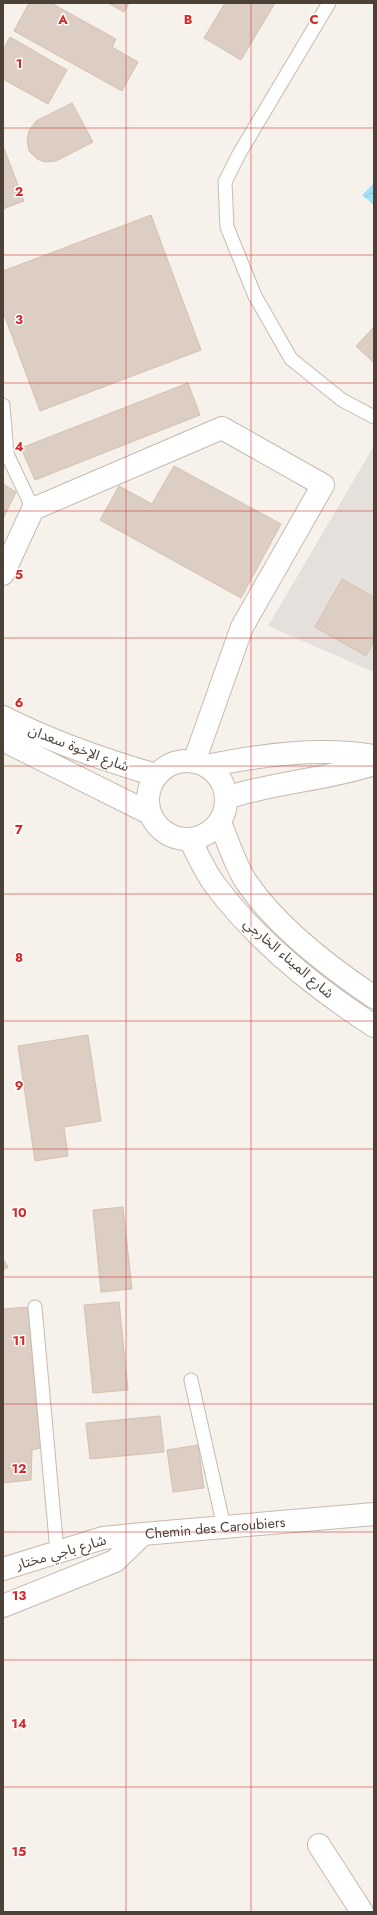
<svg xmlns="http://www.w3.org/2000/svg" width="377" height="1915" viewBox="0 0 377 1915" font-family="Jost,'Noto Sans Arabic',sans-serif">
  <defs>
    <pattern id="water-waves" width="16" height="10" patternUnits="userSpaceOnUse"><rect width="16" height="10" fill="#a3e1f7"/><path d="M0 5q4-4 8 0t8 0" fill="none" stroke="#8ec2d4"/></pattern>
  </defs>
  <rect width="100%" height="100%" fill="#f6f1eb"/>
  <!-- industrial -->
  <path fill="#e6e0dc" d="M374 446V672L268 626Z"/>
  <!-- water -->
  <path fill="url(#water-waves)" d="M374 183V205L362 195Z"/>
  <!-- building -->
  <path fill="#dccec2" stroke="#d5c1b1" d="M29 3H51L116 39 112 47 138 62 122 91 14 31Z
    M108 3H129L124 12Z
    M225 3H275L241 60 204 38Z
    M10 37 67 70 48 104 3 79V50Z
    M72 103 93 142 56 161 45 162 37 159 29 151 27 140 29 131 36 121Z
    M3 146 24 201 3 209Z
    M151 215 201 350 40 411 3 312V271Z
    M374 327V363L356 346Z
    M188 383 200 415 35 480 21 448Z
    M174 466 281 524 241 598 100 520 119 486 152 504Z
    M3 484 16 492 3 519Z
    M342 579 374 597V641L366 656 315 627Z
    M88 1035 101 1121 64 1127 68 1156 35 1161 18 1046Z
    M123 1207 132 1289 101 1292 93 1210Z
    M3 1259 8 1267 3 1270Z
    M119 1302 128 1390 93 1393 84 1305Z
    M3 1307 4 1309 29 1307 44 1447 32 1450 31 1480 3 1483Z
    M160 1416 164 1452 90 1459 86 1423Z
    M198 1445 204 1488 173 1492 167 1450Z"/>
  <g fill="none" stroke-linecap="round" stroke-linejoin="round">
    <!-- service casing -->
    <g stroke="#c6baaf" stroke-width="15">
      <path id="service" d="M329 3 239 154 225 182 227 227 255 296 291 359 342 400 374 417
        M3 405 7 454 33 509
        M35 1307 57 1552
        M191 1380 224 1527"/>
    </g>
    <!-- minor casing -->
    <g stroke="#c6baaf" stroke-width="24">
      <g id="minor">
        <path d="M3 574 33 509 222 428 323 485 242 627 194 762"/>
        <path d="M3 1569 103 1538 143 1534"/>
        <path id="s1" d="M3 1606 115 1561 143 1534 374 1514"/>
        <path d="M319 1845 362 1912"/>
      </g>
    </g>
    <!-- tertiary casing -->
    <g stroke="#c6baaf" stroke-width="24">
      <path id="tertiary" d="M3 717C52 742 104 760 156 775
        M3 740 149 813
        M148 800a39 39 0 1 1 78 0a39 39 0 1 1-78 0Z
        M206 766C260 755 319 747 374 756
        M226 798C274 782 326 780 374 764
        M220 822C228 842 235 865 247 883 278 928 329 967 374 997
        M190 840C198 855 205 872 215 885 257 941 315 988 374 1026"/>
    </g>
    <!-- service -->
    <use href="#service" stroke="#fff" stroke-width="13"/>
    <!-- minor -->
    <use href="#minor" stroke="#fff" stroke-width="22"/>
    <!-- tertiary -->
    <use href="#tertiary" stroke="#fff" stroke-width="22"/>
  </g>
  <!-- grid -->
  <path fill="none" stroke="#d62828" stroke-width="1" stroke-opacity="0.55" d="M126 3V1912M251 3V1912M3 128H374M3 255H374M3 383H374M3 511H374M3 638H374M3 766H374M3 894H374M3 1021H374M3 1149H374M3 1277H374M3 1404H374M3 1532H374M3 1660H374M3 1787H374"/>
  <g text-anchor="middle" stroke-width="3" stroke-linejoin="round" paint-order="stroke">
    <!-- street labels -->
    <g font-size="14" fill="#4c4137" stroke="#fff">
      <text transform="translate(79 748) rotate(21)" y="5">شارع الإخوة سعدان</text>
      <text transform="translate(289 958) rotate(41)" y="5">شارع الميناء الخارجي</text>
      <text dy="5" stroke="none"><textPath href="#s1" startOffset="232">Chemin des Caroubiers</textPath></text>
      <text transform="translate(61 1552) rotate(-16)" y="5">شارع باجي مختار</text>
    </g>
  </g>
  <g font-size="13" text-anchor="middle" font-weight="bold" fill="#d62828" stroke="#fff" stroke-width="3" stroke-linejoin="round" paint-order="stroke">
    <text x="63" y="24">A</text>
    <text x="188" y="24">B</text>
    <text x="314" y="24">C</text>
    <text x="19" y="68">1</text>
    <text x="19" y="196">2</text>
    <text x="19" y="324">3</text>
    <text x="19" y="451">4</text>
    <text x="19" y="579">5</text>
    <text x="19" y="707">6</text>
    <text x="19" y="834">7</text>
    <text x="19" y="962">8</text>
    <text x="19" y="1090">9</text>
    <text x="19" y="1217">10</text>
    <text x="19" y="1345">11</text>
    <text x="19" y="1473">12</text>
    <text x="19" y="1600">13</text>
    <text x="19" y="1728">14</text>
    <text x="19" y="1856">15</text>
  </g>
  <!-- border -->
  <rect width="377" height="1915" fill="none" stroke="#4c4137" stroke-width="8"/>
</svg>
